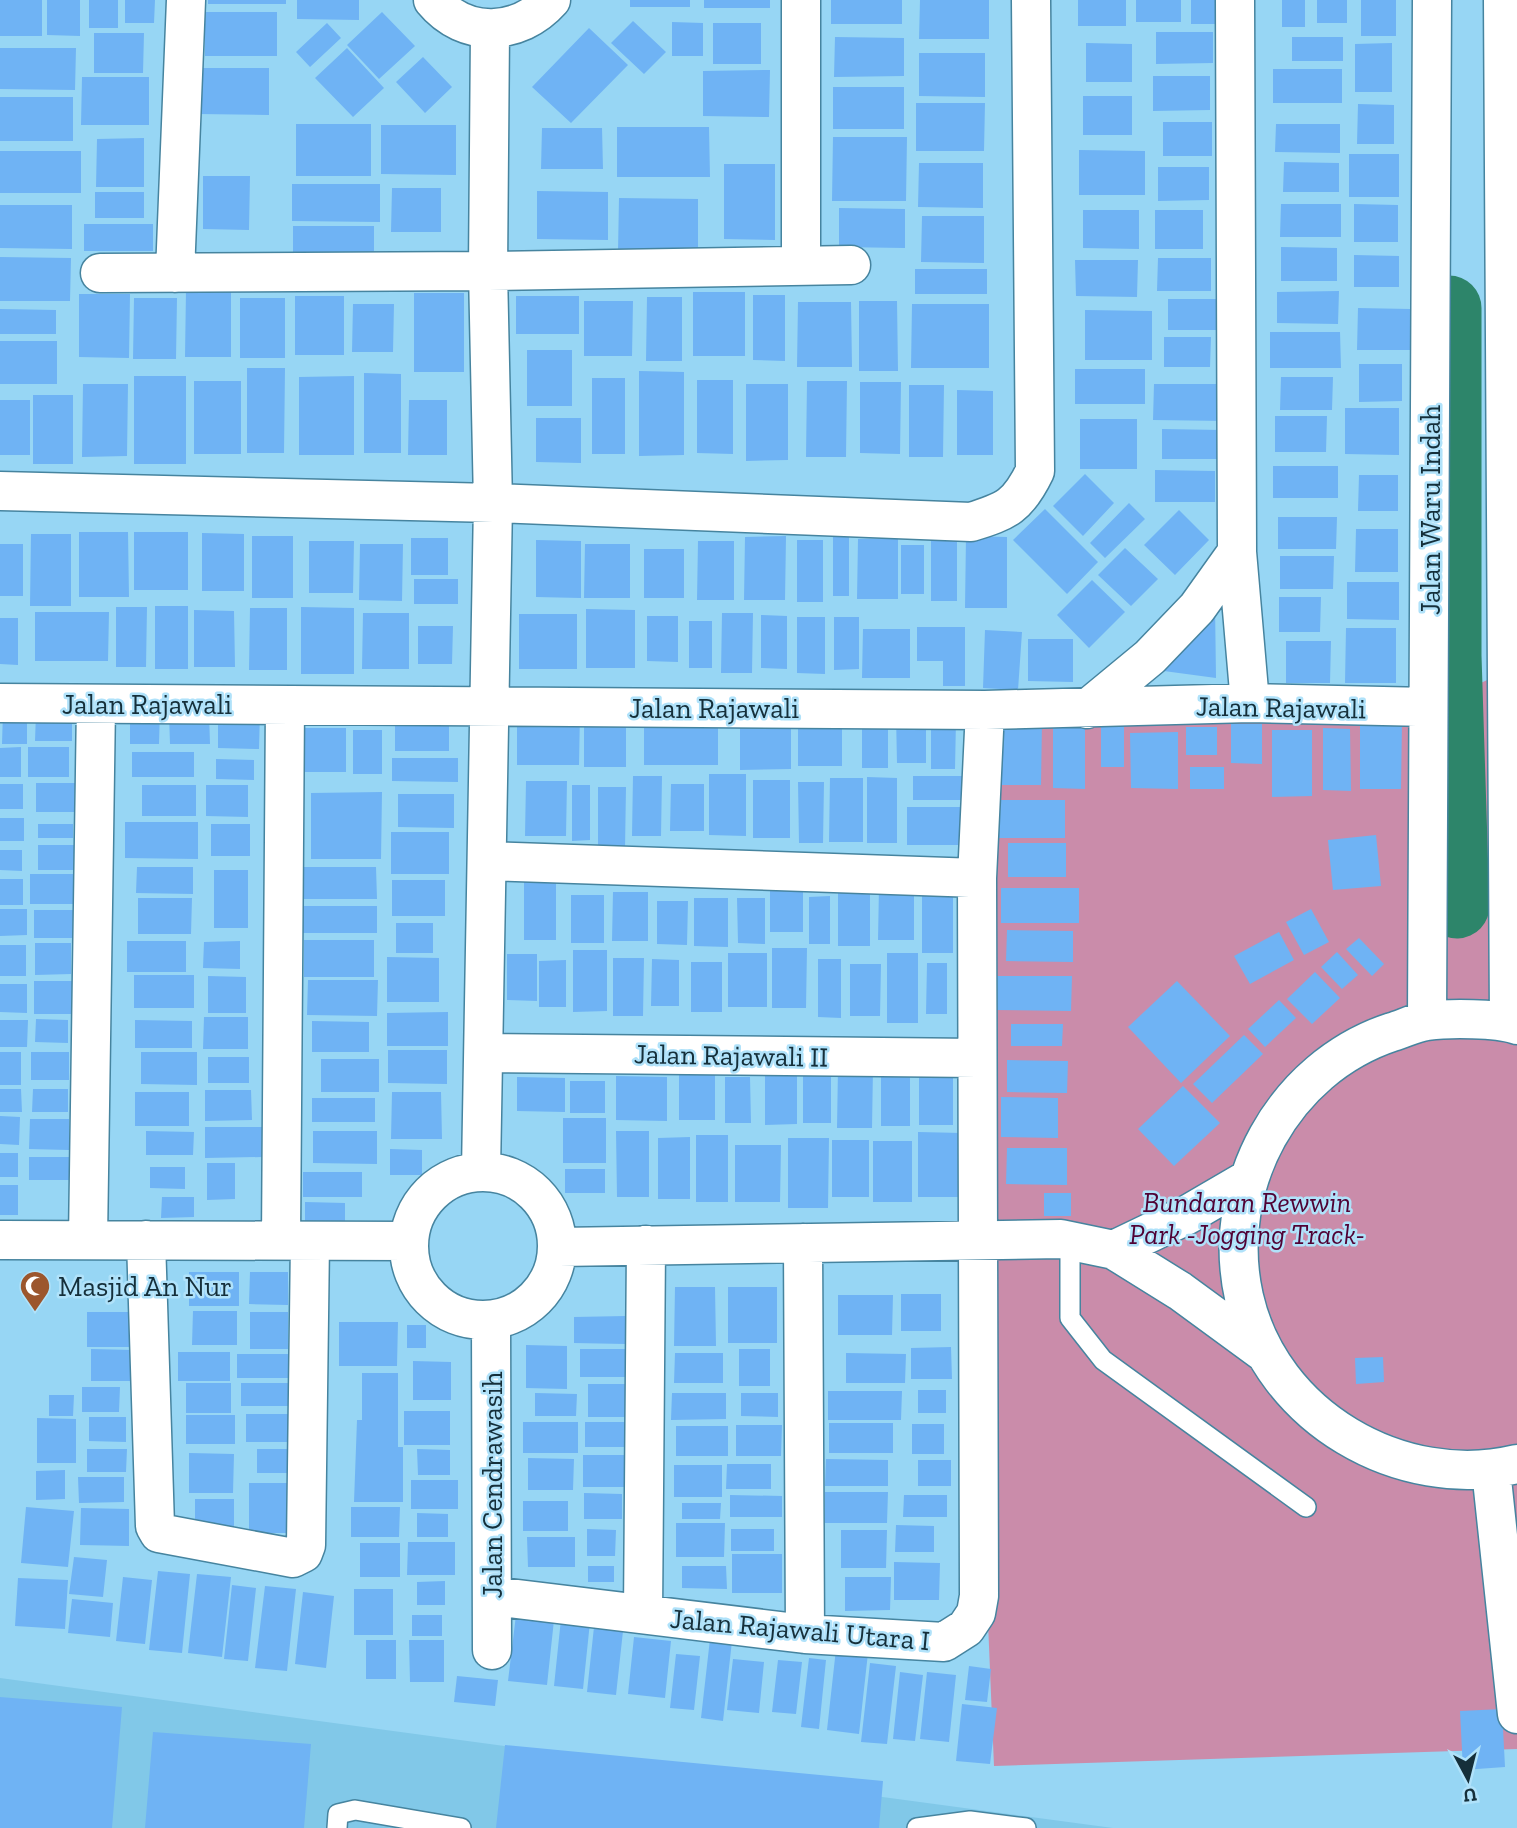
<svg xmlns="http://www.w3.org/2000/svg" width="1517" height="1828" viewBox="0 0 1517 1828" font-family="'Zilla Slab',serif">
  <rect width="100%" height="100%" fill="#97d6f4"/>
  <!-- built -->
  <path fill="#81c8e8" d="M0 1678 1113 1828H0Z"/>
  <!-- green -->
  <path fill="#ca8caa" d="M1517 670V1749L994 1766 978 1382 985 710 1428 707 1507 671Z"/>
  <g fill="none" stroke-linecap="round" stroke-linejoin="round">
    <!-- river -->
    <path stroke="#2d856a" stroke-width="65" d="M1449 308V656L1457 906"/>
  </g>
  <!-- building -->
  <path fill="#6fb3f4" d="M0 0H42V36H0Z
    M47 0H80V36L47 35Z
    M89 0H118V28H89Z
    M125 0H155L154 23H125Z
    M208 0H286V4H208Z
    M297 0H359V20L297 19Z
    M630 0H690V7H630Z
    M704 0H770V8H704Z
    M831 0H902V24H831Z
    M920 0H989V39H919Z
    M1078 0H1126V26H1078Z
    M1136 0H1181V22H1136Z
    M1191 0H1220V24H1191Z
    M1282 0H1305V27H1282Z
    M1317 0H1347V23H1317Z
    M1361 0H1396V36H1361Z
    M205 12H277V56H205Z
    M382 12 415 46 379 79 347 45Z
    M633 21 666 52 644 74 611 43Z
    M672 22 703 23V56H672Z
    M327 23 341 38 310 67 296 52Z
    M713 23H761V64H713Z
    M589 28 628 65 571 123 532 87Z
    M1156 32H1213V63L1156 64Z
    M94 33H144L143 73H94Z
    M835 37 904 38V76L834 77Z
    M1292 37H1343V61H1292Z
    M1086 43 1132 44V82H1086Z
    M1392 43V92H1355V44Z
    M0 48H76L75 90 0 89Z
    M347 48 384 88 353 117 315 78Z
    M919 53H985V97L919 96Z
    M423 57 452 87 425 113 396 82Z
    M199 68H269V115L199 114Z
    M1273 69H1342V103H1273Z
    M770 70 769 117 703 116V71Z
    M1153 76H1210V110L1153 111Z
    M82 77H149V125H81Z
    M833 87H904V129H833Z
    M1083 96H1132V135H1083Z
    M0 97H73V141H0Z
    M916 103H985L984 151H916Z
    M1358 104 1394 105V144H1357Z
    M1163 122H1212V156H1163Z
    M296 124H371V176H296Z
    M1276 124H1340V153L1275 152Z
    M381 125H456V175L381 174Z
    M617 127H709L710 177H617Z
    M542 128H602L603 169H541Z
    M833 137H907L906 201H832Z
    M144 138V187H96L97 139Z
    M1079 150 1145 151V195H1079Z
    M0 151H81V193H0Z
    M1349 154H1399V197H1349Z
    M1284 162 1339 163V192H1283Z
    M919 163H983V208L918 207Z
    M724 164H775V240L724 239Z
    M1158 167H1209V200L1158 201Z
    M203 176H250L249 230 203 229Z
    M292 184H380V222L292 221Z
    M392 188H441V232H391Z
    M537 191 608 192V240L537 239Z
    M95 192H144V218H95Z
    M619 198 698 199V252H618Z
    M1281 204H1341V237H1280Z
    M1354 204 1398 205V242H1354Z
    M0 205H72V249L0 248Z
    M839 208 905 209V248L839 247Z
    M1083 210H1139V249L1083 248Z
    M1155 210H1203V249H1155Z
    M922 216H984V263L921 262Z
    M84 224H153V251H84Z
    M293 226H374V253L293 252Z
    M1281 247 1337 248V281H1281Z
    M1354 255 1399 256V287H1354Z
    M0 257 71 258 70 301H0Z
    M1158 258H1211V291H1157Z
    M1075 260H1138L1137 297 1076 296Z
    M915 269H987V294H915Z
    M186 290H231V357H185Z
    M1339 291 1338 324 1277 323V292Z
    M693 292H745V356H693Z
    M414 293H464V372H414Z
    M79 294H130L129 358 79 357Z
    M753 295H785V361L753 360Z
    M295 296H344V355H295Z
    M516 296H579V334H516Z
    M647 297H682V361H646Z
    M134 298H177L176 359H133Z
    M240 298H285V358H240Z
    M1168 299H1221L1220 330H1168Z
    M584 301H633L632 356H584Z
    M859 301H897L898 371H859Z
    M798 302H851L852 367H797Z
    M353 304H394L393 352H352Z
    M912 304H989V368H911Z
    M1358 308 1410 309V350H1357Z
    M0 309 56 310V334H0Z
    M1085 310 1152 311V360H1085Z
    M1270 332H1340L1341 368H1270Z
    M1164 337H1211L1210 367H1164Z
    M0 341H57V384H0Z
    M527 350H572V406H527Z
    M1359 364H1402V401L1359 402Z
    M247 368H285L284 453H247Z
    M1075 369H1145V404H1075Z
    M639 371 684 372V455L639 456Z
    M364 373 401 374V453H364Z
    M134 376H186V464H134Z
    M354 376V455H299V377Z
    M1281 377H1333L1332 410H1280Z
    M592 378H625V454H592Z
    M697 380H733V454L697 453Z
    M194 381H241V454H194Z
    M807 381H847L846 457H806Z
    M860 382H901L900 454 860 453Z
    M83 384H128L127 456 82 457Z
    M746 384H788V460L746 461Z
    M1154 384H1228L1227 421 1153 420Z
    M909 385H944L943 457H909Z
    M957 390 993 391V455H957Z
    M33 395H73V464H33Z
    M0 400H30V455H0Z
    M409 400H447V455H408Z
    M1345 408H1399V455L1345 454Z
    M1275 416H1327L1326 452H1275Z
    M536 418H581V463L536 462Z
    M1080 419H1137V469H1080Z
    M1162 429 1221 430V459H1162Z
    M1273 466H1338V498H1273Z
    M1155 470 1215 471V502H1155Z
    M1085 474 1114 503 1083 536 1053 506Z
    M1359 475H1398V511H1358Z
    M1129 503 1145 519 1105 558 1090 543Z
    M1045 509 1098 562 1067 594 1013 540Z
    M1179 510 1209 540 1175 575 1144 545Z
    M1278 517H1337L1336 549H1278Z
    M1356 529H1398V572H1355Z
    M79 532H128L129 597H79Z
    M134 532H188V590H134Z
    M202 533 244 534V591H202Z
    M31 534H71V606H30Z
    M833 534H849V596H833Z
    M252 536H293V598H252Z
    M786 536 785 600H744L745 537Z
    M966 536 1007 537V608H965Z
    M411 538H448V575H411Z
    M898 538V599H857L858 539Z
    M957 538V601H931V539Z
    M536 540 581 541V598L536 597Z
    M797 540H823V602H797Z
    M309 541H354L353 593H309Z
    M698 541H734V600H697Z
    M0 544H23V596H0Z
    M360 544H403L402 601 359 600Z
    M585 544H630V598H584Z
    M901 545H924V594H901Z
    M1125 548 1158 579 1131 606 1098 575Z
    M644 549H684V598H644Z
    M1280 556H1334L1333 589H1280Z
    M414 579H458V604H414Z
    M1092 580 1125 612 1089 648 1057 615Z
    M1347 582H1399V620L1347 619Z
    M1279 597H1321L1320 632H1279Z
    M1215 604 1216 678 1149 669Z
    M155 606H188V669H155Z
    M116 607H147L146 667H116Z
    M301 607 354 608V674H301Z
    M250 608H287V670H249Z
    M586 609 635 610V668H586Z
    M194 610 234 611 235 667H194Z
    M35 612H109L108 661H35Z
    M363 613H409V669H362Z
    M722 613H753L752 673H721Z
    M519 614H577V669H519Z
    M761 615 787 616V669L761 668Z
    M647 616H678V662L647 661Z
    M797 617H825V674L797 673Z
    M834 617H859V669L834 670Z
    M0 618H18V665L0 664Z
    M689 621H712V668H689Z
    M418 626H453L452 664H418Z
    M917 627H965V686H943V661H917Z
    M1346 628H1396V683H1345Z
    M863 629H910V678H862Z
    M985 630 1022 632 1018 690 983 688Z
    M1028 639H1073V682L1028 681Z
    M1286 641H1331L1330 683H1286Z
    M130 709H160L159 744H130Z
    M3 711 27 712V744H2Z
    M260 711 259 749 218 748V712Z
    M36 713H72V741H35Z
    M169 713H209L210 744H170Z
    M517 713H580L579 765H517Z
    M584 713H626V767H584Z
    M896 716H926V763H897Z
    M395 717H449V751H395Z
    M644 719H718V765H644Z
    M1053 719H1085V789L1053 788Z
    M740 720H791V769L740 770Z
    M862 720H888V768H862Z
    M931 720H956L955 769H931Z
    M997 721H1042L1041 785H997Z
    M1360 722H1402L1401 789H1360Z
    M1231 724H1262V764L1231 763Z
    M798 725H842V766H798Z
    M1101 726H1124V767H1101Z
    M1186 727H1217V755H1186Z
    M302 728H346V772H302Z
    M1323 728 1350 729 1351 791 1323 790Z
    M353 730H382V774H353Z
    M1272 730H1312V796L1272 797Z
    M1178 732V789L1131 788 1130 733Z
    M21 747V777H0V748Z
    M28 747H69V777H28Z
    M132 752H194V777H132Z
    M392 758H458V782L392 781Z
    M216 759 254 760V780L216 779Z
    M1190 767H1224V789H1190Z
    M709 774H746V836L709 835Z
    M633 776H662L661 836H632Z
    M913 776H972L971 800H913Z
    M867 777 897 778V843H867Z
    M830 778H863V842H829Z
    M753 780H790V838H753Z
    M526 781H567L566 836H525Z
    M798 782H824L823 843H799Z
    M36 783H75L74 812H36Z
    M0 784H23V809H0Z
    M671 784H704V831H670Z
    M142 785H196V816H142Z
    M206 785H248V817L206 816Z
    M572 785H590V840L572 841Z
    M598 787H626L625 849H598Z
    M382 792 381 859H311V793Z
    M398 794H454V828L398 827Z
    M999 800H1065V838H999Z
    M907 807H963V845H907Z
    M0 818H24V841H0Z
    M125 822H198V859L125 858Z
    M38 824H73V838H38Z
    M211 824H250V856H211Z
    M391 832H449V874H391Z
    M1376 835 1381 886 1333 890 1328 840Z
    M1008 843H1066V877H1008Z
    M38 845H75V870H38Z
    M0 850H22V871L0 870Z
    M137 867H193V894L136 893Z
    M303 867H376L377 899H303Z
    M214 870H248V928H214Z
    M30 874H83V904H30Z
    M0 879H23V905H0Z
    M392 880H445V916H392Z
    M556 881V940H524V882Z
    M879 887H914V940H878Z
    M1001 888H1079V923H1001Z
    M770 890H803V932H770Z
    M870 890V946H838V891Z
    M613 892H648V941H612Z
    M571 895H604V943H571Z
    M830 896V944H809V897Z
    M922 896H953V953H922Z
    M138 898H192L191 934H138Z
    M694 898H728V947L694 946Z
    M737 898H765V944L738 943Z
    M657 901H688L687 945 657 944Z
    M302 906H377V933H301Z
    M0 909H27V935L0 936Z
    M1311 909 1329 942 1304 955 1286 922Z
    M34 910H76V938H34Z
    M396 923H433V953H396Z
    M1007 930 1073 931V962L1006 961Z
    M1279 932 1294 960 1250 984 1234 956Z
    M1359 938 1384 964 1372 976 1346 949Z
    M304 940H374V977H304Z
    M127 941H186V972H127Z
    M240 941V969L203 968 204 942Z
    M35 943H71V974L35 975Z
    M0 945H26V976H0Z
    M772 948H807L806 1008H772Z
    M573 950H607V1011L573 1012Z
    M1337 952 1358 975 1342 989 1321 967Z
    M728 953H767V1007H728Z
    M887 953H918V1023H887Z
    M507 954H537V1001L507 1000Z
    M387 957 439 958V1002H387Z
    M613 958H644L643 1016H613Z
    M652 959 679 960V1006H651Z
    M818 959H841V1018L818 1017Z
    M566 960V1007H539V961Z
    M691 962H722V1012H691Z
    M927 963H947V1014H926Z
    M850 964H881L880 1016H850Z
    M1315 972 1340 998 1312 1024 1287 999Z
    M134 975H194V1008H134Z
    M208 976 246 977V1013H208Z
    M995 976H1072L1071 1011 995 1010Z
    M308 980H378L377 1016 307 1015Z
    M34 981H82V1014H34Z
    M1177 981 1230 1036 1181 1083 1128 1027Z
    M0 984H27V1013L0 1012Z
    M1279 1000 1296 1018 1265 1047 1248 1029Z
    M448 1012V1046H387V1013Z
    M204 1017H248V1049H203Z
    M36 1019 68 1020V1043L35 1042Z
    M0 1020H28L27 1047H0Z
    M135 1020 192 1021V1048H135Z
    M312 1021 369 1022V1052H312Z
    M1011 1024H1063L1062 1046H1011Z
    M1244 1035 1263 1054 1212 1103 1193 1084Z
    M388 1050H447V1084L388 1083Z
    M0 1052H21V1085H0Z
    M31 1052H69V1080H31Z
    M141 1052H197V1085L141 1084Z
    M208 1057H249V1083H208Z
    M321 1059H379V1092H321Z
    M1007 1060 1068 1061 1067 1093 1007 1092Z
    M838 1068H873L872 1128H837Z
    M831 1070V1123H803V1071Z
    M679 1073H715V1120H679Z
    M765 1075 797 1076V1124L765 1125Z
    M919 1075H953V1125H919Z
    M616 1076 667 1077V1121L616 1120Z
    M517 1077 565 1078V1112L517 1111Z
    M725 1077H750L751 1123H725Z
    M881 1077H910V1126H881Z
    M570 1081H605V1113H570Z
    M1183 1086 1220 1123 1174 1166 1138 1129Z
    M0 1089H21L22 1112H0Z
    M33 1089H68V1112H32Z
    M205 1090H251L252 1120 205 1121Z
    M135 1092H189V1126H135Z
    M392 1092H441L442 1139H391Z
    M1001 1097 1058 1098V1138L1001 1137Z
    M312 1098H375V1122H312Z
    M0 1116 20 1117 19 1145 0 1144Z
    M563 1118H606V1163H563Z
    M30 1119H69V1150L29 1149Z
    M205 1127H263V1157L205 1158Z
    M146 1131 194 1132 193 1155H146Z
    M313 1131H377V1164L313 1163Z
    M616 1131H649V1197H617Z
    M918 1132 962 1133V1197H918Z
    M696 1135H728V1202H696Z
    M690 1137V1199H658V1138Z
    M788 1138H829L828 1208H788Z
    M832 1140H869V1197H832Z
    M873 1141H912V1202H873Z
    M735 1145H781L780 1202H735Z
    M1007 1148H1067V1185L1006 1184Z
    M390 1149 422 1150V1175H390Z
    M0 1153H18V1177H0Z
    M29 1157H73V1180H29Z
    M207 1163H235V1199L207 1200Z
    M150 1167H185V1189L150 1188Z
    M565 1169H605V1193H565Z
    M303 1172H362V1197H303Z
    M0 1185H18V1215H0Z
    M1044 1193H1071V1216H1044Z
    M162 1197H194V1217L161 1218Z
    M305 1202 345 1203V1226H305Z
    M189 1272H239V1306H189Z
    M250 1272H288V1305L249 1304Z
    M675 1287H715L716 1346H674Z
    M728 1287H777V1343H728Z
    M901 1294H941V1331H901Z
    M838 1295H893L892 1335H838Z
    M193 1311H237V1345H192Z
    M87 1312H142V1347H87Z
    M250 1312H288V1349H250Z
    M626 1316V1344L574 1343V1317Z
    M339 1322H398L397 1366H339Z
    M407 1325H426V1348H407Z
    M526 1345 567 1346V1389L526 1388Z
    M951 1347 952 1379H911V1348Z
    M91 1349 133 1350V1381H91Z
    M580 1349H633V1377H580Z
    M739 1349H770V1386H739Z
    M178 1352H230V1381H178Z
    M675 1353H723V1383H674Z
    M846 1353 906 1354 905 1383H846Z
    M237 1354H294V1378H237Z
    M1383 1357 1384 1382 1356 1384 1355 1358Z
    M413 1361 451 1362V1400H413Z
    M362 1373H398V1447H403V1502H354L357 1420H362Z
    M186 1383H231V1413H186Z
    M241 1383H290L291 1406H241Z
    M588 1384H628L627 1417H588Z
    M82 1387H120L119 1412H82Z
    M918 1390H946V1413H918Z
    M828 1391H902L901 1420H828Z
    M535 1393 577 1394 576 1416H535Z
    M672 1393H726V1419L671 1420Z
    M741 1393H778V1417L741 1416Z
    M49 1395H74L73 1416H49Z
    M404 1411H450V1445H404Z
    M246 1414H290V1442H246Z
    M186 1415H235V1444H186Z
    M89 1417H126V1442L89 1441Z
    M37 1418 76 1419V1463H37Z
    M523 1422H578V1453H523Z
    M585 1422H629V1447H585Z
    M829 1423H893V1453H829Z
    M912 1424H944V1454H912Z
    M736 1425H782L781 1456H736Z
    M676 1426H728V1456H676Z
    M87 1449H127L126 1472H87Z
    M257 1449H296L295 1473H257Z
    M417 1449 450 1450V1475H418Z
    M189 1453 234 1454 233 1493H189Z
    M583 1455H627V1487H583Z
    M528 1458 574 1459 573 1490H528Z
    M826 1459 888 1460V1486H825Z
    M918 1460H951V1486H918Z
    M727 1464H771V1489H726Z
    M674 1465H722V1497H674Z
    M65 1470V1499L36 1500V1471Z
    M78 1477H124V1502L79 1503Z
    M411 1480H458V1509H411Z
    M249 1483H292L293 1533H249Z
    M825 1492H888L887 1523H825Z
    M584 1493 622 1494V1519H584Z
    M730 1495 782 1496V1517H730Z
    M904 1495H947V1517H903Z
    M195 1499H234V1529H195Z
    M523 1501H568V1531H523Z
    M682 1503H721L720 1519H682Z
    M26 1507 74 1511 68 1567 21 1563Z
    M351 1507H400L399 1537H351Z
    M81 1508 129 1509V1546L80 1545Z
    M417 1513 448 1514V1537H417Z
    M676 1523H725L724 1557H676Z
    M896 1525 934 1526V1552H895Z
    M587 1529 616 1530 615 1556H587Z
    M731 1529H774V1551H731Z
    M841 1530H887L886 1568H841Z
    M527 1537H575V1567H528Z
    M408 1542H455V1575H407Z
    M360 1543H400V1577H360Z
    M732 1554H782V1593H732Z
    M74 1557 107 1560 103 1597 69 1594Z
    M894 1562 940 1563 939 1600H894Z
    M588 1566H614V1582H588Z
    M682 1566H726L727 1589 682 1588Z
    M158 1571 190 1574 182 1653 149 1650Z
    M197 1574 231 1577 222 1657 188 1653Z
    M123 1577 152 1580 145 1644 116 1641Z
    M845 1577H891L890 1610 845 1611Z
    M18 1578 68 1580 65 1629 15 1626Z
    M445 1581V1605H417V1582Z
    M232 1585 256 1588 248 1661 224 1659Z
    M265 1586 296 1589 287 1671 255 1668Z
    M354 1589H393V1635H354Z
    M303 1592 334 1596 326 1668 295 1664Z
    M72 1599 113 1603 110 1637 68 1633Z
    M412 1615H442V1636H412Z
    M516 1615 554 1620 547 1685 508 1681Z
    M561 1619 590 1622 583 1689 554 1686Z
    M594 1627 623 1631 616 1695 587 1692Z
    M634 1637 671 1641 665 1698 628 1694Z
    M710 1639 732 1641 723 1721 701 1718Z
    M366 1640H396V1679H366Z
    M409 1640H444V1682H410Z
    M836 1649 868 1653 859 1734 827 1730Z
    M676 1654 700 1656 694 1710 670 1708Z
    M809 1658 826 1660 819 1729 801 1727Z
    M733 1659 764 1662 759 1713 727 1710Z
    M778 1660 802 1662 796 1714 772 1712Z
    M870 1663 896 1666 887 1744 861 1742Z
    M969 1666 991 1669 987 1702 965 1700Z
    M900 1672 923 1675 915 1741 893 1739Z
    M927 1672 956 1675 949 1742 920 1739Z
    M457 1676 498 1680 495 1706 454 1702Z
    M0 1697 122 1707 112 1828H0Z
    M962 1704 997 1708 990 1764 956 1761Z
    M1502 1709 1505 1767 1463 1770 1460 1711Z
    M153 1732 311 1744 304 1828H145Z
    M505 1745 883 1781 879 1828H496Z"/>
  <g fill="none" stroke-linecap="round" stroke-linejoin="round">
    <!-- service casing -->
    <g stroke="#46849f" stroke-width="22">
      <path id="service" d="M1070 1242V1318L1103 1360 1306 1507
        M337 1828 338 1814 355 1810 461 1828
        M917 1828 970 1821 1026 1828"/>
    </g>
    <!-- minor casing -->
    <g stroke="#46849f" stroke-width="41">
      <path id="minor" d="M433 0C465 39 519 36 551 0
        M801 0V264
        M1235 0 1237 552 1250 703
        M1503 0 1509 1022
        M100 273 488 271 851 265
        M175 273 186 0
        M0 491 493 503 971 522C1007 511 1018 506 1035 471L1031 0
        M0 703 985 710 1250 703 1428 707
        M1087 709 1150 657 1197 608 1237 552
        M488 861 977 878
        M1427 1021 1432 0
        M1517 1025C1498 1018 1448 1018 1427 1021 1416 1022 1403 1029 1392 1032 1283 1068 1219 1186 1244 1297 1271 1417 1401 1492 1517 1464
        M485 1053 977 1058
        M481 1171 493 503 488 271 490 30
        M409 1246a74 74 0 1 1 148 0a74 74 0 1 1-148 0Z
        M0 1240 408 1241
        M88 1240 96 704
        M146 1240 155 1526 159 1533 293 1558 303 1553 306 1545 310 1241
        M281 1240 285 705
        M803 1243 805 1634
        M559 1247 1061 1239 1114 1250 1180 1291 1266 1354
        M1114 1250 1187 1215 1247 1180
        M491 1320 492 1650
        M1491 1470 1517 1714
        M492 1596 805 1634 944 1642 966 1628 976 1613 979 1596 977 878 985 710
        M643 1614 646 1245"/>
    </g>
    <!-- service -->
    <use href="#service" stroke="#fff" stroke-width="19"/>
    <!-- minor -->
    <use href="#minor" stroke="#fff" stroke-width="38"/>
  </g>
  <!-- icons -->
  <defs>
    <g id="mosque-pin" transform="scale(1.575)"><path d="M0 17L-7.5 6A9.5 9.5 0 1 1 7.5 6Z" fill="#9c562d" stroke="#b0e2fa"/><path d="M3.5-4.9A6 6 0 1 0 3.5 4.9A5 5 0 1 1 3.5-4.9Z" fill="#fff"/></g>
  </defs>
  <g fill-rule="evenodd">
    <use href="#mosque-pin" x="35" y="1286"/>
  </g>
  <g text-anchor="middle" stroke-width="5" stroke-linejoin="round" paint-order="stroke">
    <!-- street labels -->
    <g font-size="28" fill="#152f3a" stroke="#b0e2fa">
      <text transform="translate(1430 510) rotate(-90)" y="10">Jalan Waru Indah</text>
      <text x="147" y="714">Jalan Rajawali</text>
      <text transform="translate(1281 707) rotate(1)" y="10">Jalan Rajawali</text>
      <text x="714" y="718">Jalan Rajawali</text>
      <text transform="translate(731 1055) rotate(1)" y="10">Jalan Rajawali II</text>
      <text transform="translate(492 1485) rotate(-90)" y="10">Jalan Cendrawasih</text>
      <text transform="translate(800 1629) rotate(5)" y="10">Jalan Rajawali Utara I</text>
    </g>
    <!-- park labels -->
    <g font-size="28" font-style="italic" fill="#500234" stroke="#b0e2fa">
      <text x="1247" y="1212">Bundaran Rewwin<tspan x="1247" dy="32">Park -Jogging Track-</tspan></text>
    </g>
    <!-- poi labels -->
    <g font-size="28" fill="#152f3a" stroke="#b0e2fa" text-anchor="start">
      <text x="58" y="1296">Masjid An Nur</text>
    </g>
  </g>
  <!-- north arrow -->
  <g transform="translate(1468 1779) rotate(173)" stroke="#b0e2fa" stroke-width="5" paint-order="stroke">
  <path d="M0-5L12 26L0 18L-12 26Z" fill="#152f3a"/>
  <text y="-10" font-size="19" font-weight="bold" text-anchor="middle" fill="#152f3a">U</text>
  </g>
</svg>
